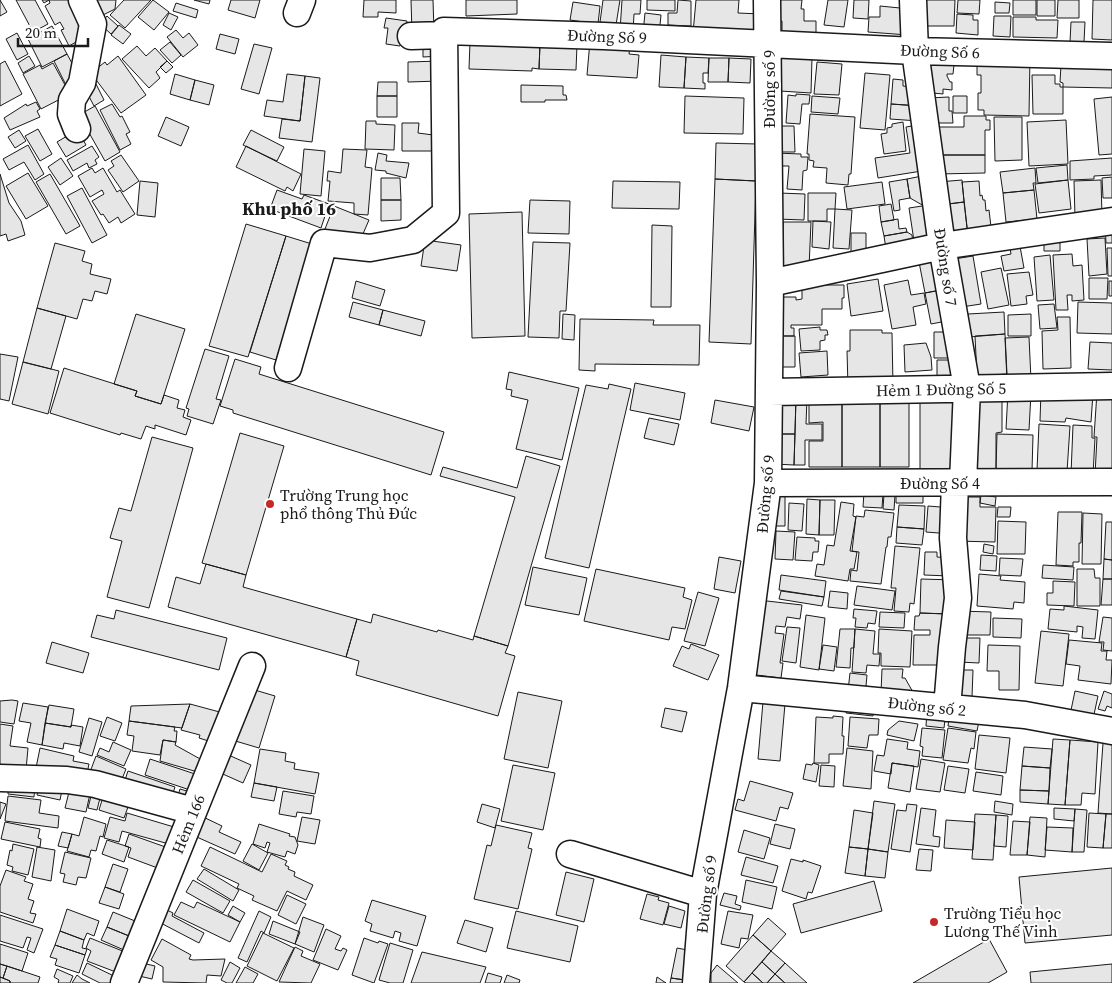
<svg xmlns="http://www.w3.org/2000/svg" width="1112" height="983" viewBox="0 0 1112 983" font-family="'Source Serif 4',serif">
  <rect width="100%" height="100%" fill="#fff"/>
  <!-- building -->
  <path fill="#e6e6e6" stroke="#1a1a1a" d="M0 0 7 12 0 16Z
    M16 0H35L48 24 33 32Z
    M42 0H80L85 21 78 25 85 37 69 46 61 30 64 29 60 22 55 25 45 6 50 3 49 0 44 3Z
    M84 0H116L115 9 95 19Z
    M124 0H151L125 28 110 15Z
    M153 0 169 12 154 30 138 17Z
    M194 0H210L209 4Z
    M231 0H260L255 18 228 10Z
    M364 0H396V13L378 12V17H363Z
    M411 0H433L434 32 412 33Z
    M466 0H517V14L466 16Z
    M603 0H620L616 25 600 22Z
    M622 0H641L640 14H634L633 33 620 31Z
    M647 0H675V11L647 10Z
    M678 0 691 1V26L668 25V13H677Z
    M696 0H739L738 13 761 14 759 37 693 33Z
    M780 0H802L801 9H804V21H816V33H782V21H777L780 14Z
    M828 0H848L844 27 824 25Z
    M854 0H869L868 19 853 18Z
    M926 0H955L954 26H925Z
    M958 0H980L979 14 957 13Z
    M1013 0H1036V15H1013Z
    M1037 0H1055V16H1037Z
    M1058 0H1079V18H1057Z
    M1093 0H1112V40L1092 39Z
    M573 2 600 6 598 24 570 20Z
    M995 2 1010 3 1009 13H995Z
    M176 3 198 10 196 18 173 11Z
    M880 6 910 9 908 35 868 32 869 17H880Z
    M169 13 178 17 171 30 163 25Z
    M645 13 661 15 659 35 643 33Z
    M957 14 973 15V20H978V35L956 33Z
    M107 16 118 26 111 34 100 24Z
    M994 16H1011L1010 37 993 36Z
    M1013 17H1036V20H1058L1057 38 1013 37Z
    M386 18 407 21 404 40 402 39 400 46 386 44 388 28H384Z
    M1071 22H1085L1084 42H1070Z
    M119 25 131 34 123 44 111 35Z
    M52 26 67 54 42 67 28 39Z
    M176 30 183 38 189 33 198 45 183 57 167 37Z
    M17 33 28 54 17 60 6 39Z
    M220 34 239 39 235 54 216 49Z
    M423 39 442 56 423 57Z
    M590 41 630 47 629 54 639 55 637 78 587 75Z
    M170 42 181 55 172 63 160 50Z
    M470 42 540 44 539 69 532 68V71L469 69Z
    M254 44 272 48 259 94 241 89Z
    M540 44 577 45 576 70 539 69Z
    M137 46 146 56 155 48 167 61 156 72 160 78 149 88 122 59Z
    M782 48 812 58 811 93 780 91Z
    M67 54 80 78 66 85 54 61Z
    M661 55 686 57 684 88 659 87Z
    M29 56 35 66 23 73 18 63Z
    M118 56 146 95 121 113 91 73 105 62 107 65Z
    M1030 56 1029 116 984 115V110H978V93H981V75H977V58Z
    M686 57 709 58 708 73H703V83H705V89L684 88Z
    M709 58H729L728 82H708Z
    M729 58 751 59 750 83 728 82Z
    M5 61 22 94 0 106V64Z
    M167 61 173 67 166 73 160 67Z
    M440 61V81L408 82V62Z
    M817 62 842 64 839 95 814 94Z
    M925 62 954 65 953 74H947V76L950 82H952V90L943 89V94L923 92Z
    M53 63 70 94 41 109 23 74 40 65 42 69Z
    M1061 65 1112 66V88L1063 87V83L1060 82Z
    M865 73 890 75 885 130 860 128Z
    M175 74 195 80 190 100 170 94Z
    M287 74 305 76 300 121 264 116 267 100 283 102Z
    M1032 75H1055V84H1060V87H1063V114H1033Z
    M305 76 320 78 312 142 279 138 282 119 300 121Z
    M893 79 903 80V86L912 87 920 106 891 104Z
    M94 80 104 100 94 106 83 85Z
    M195 80 214 85 209 105 190 100Z
    M378 82H397V96H377Z
    M521 85 563 86V95H566L567 100H545V102H521Z
    M796 94 810 95 809 104H802L800 124 786 123 788 95 796 96Z
    M377 96H397V117H377Z
    M685 96 744 98 743 134 684 133Z
    M812 96 840 98 838 114 811 112Z
    M953 96H967V113H953Z
    M949 97V111H952L953 123H928V98Z
    M1112 97V154L1099 155 1094 99Z
    M36 102 40 109 37 111 40 117 10 130 4 118 26 104 27 106Z
    M112 104 120 117 122 116 130 132 126 134 131 144 120 150 100 110Z
    M891 104 920 106 919 121 890 119Z
    M95 106 120 152 105 161 79 115Z
    M810 114 855 117 851 174H849L848 185 826 183 827 168 813 167 814 161 809 160V154H807Z
    M964 116H986V120H990V130H985V155H938V127H964Z
    M166 117 189 127 181 146 158 136Z
    M994 117H1022V160L995 161Z
    M1066 120 1068 164 1029 166 1027 122Z
    M366 121H376V124L395 125 394 150 365 149Z
    M903 122 906 151 884 154 881 134 887 133V128L892 127V124Z
    M402 123H419L418 133 441 136V151H402Z
    M923 124 928 170 878 178 875 158 910 153 906 127Z
    M779 126H794L795 152H780Z
    M38 129 52 154 40 161 25 136Z
    M19 130 26 141 15 148 8 137Z
    M251 130 284 147 277 161 243 145Z
    M72 133 80 134 86 145 66 157 57 142Z
    M716 143 758 144 756 181 715 179Z
    M28 145 44 174 35 180 24 162 9 170 3 159Z
    M92 146 99 157 95 160 97 164 89 168 87 163 73 171 67 160Z
    M246 146 301 174 293 191 287 187 285 191 236 167Z
    M304 149 325 151 321 196 300 194Z
    M343 149 367 150 365 167 372 168 368 215 354 214V203L328 201 330 181H327L328 171 341 173Z
    M378 153 387 155 386 161 409 163 406 178 386 173V171L375 170Z
    M775 153 801 154V157H808L807 170 803 171 802 190 787 189 789 166H775Z
    M121 155 139 181 123 192 108 170 114 166 111 161Z
    M938 155H985V173L938 174Z
    M61 158 73 176 60 185 48 167Z
    M1112 158V175L1094 176V179L1070 180V161Z
    M1067 165 1068 180 1038 183 1036 168Z
    M92 168 95 173 103 168 117 192 120 190 135 214 121 223 118 217 109 223 103 214 101 215 92 201 104 194 102 190 90 197 78 176Z
    M1035 168 1036 183H1033L1034 190 1003 193 1000 172Z
    M28 173 48 206 26 219 6 186Z
    M0 174 9 203 21 221 25 235 8 241 6 234 0 236Z
    M50 174 80 226 66 234 36 182Z
    M927 175 924 206 910 198 907 179Z
    M1112 177V198H1103L1102 178Z
    M381 178H400L401 200H381Z
    M715 179 756 181 751 344 709 342Z
    M907 179 910 198 899 200 900 210 894 211 889 182Z
    M962 180 964 202 940 205 938 182Z
    M1068 180 1071 209 1039 213 1035 184Z
    M1101 180 1102 216 1075 218 1074 181Z
    M140 181 158 183 155 217 137 215Z
    M613 181 680 182 679 209 612 208Z
    M979 181 980 196 982 195 983 200H985L986 211 989 210 991 227 968 236 962 182Z
    M882 182 885 204 847 209 844 187Z
    M82 188 107 235 92 243 67 196Z
    M277 190 302 199 304 195 329 204 321 228 270 209Z
    M1034 190 1037 219 1006 222 1003 193Z
    M779 193 805 194 804 220 777 219Z
    M808 193H836L835 209H827V221H808Z
    M381 200H401V220L381 221Z
    M530 200 570 201 569 234 528 233Z
    M964 202 968 236 943 239 940 205Z
    M891 204 894 220 881 222 879 206Z
    M929 205V241H914L909 208Z
    M334 206 369 220 359 243 325 229Z
    M835 209 852 210 849 249 833 248Z
    M522 212 525 336 472 338 469 214Z
    M898 219 899 229 906 228 907 232 884 236 881 222Z
    M813 221 831 222 829 249 812 247Z
    M783 222H811L809 268 777 267 778 243H783Z
    M1112 223V243H1106L1105 224Z
    M246 224 286 236 248 357 209 346Z
    M652 225 672 226 671 307H651Z
    M907 232 912 235 913 244 887 255 884 236Z
    M851 233H866V257H851Z
    M286 236 312 244 276 360 250 352Z
    M1105 238 1107 274 1089 276 1087 239Z
    M425 240 461 245 457 271 421 266Z
    M1019 241 1024 268 1004 271 1001 256 1011 254 1009 243Z
    M1044 241H1060V251H1044Z
    M533 242 570 243 566 311H560L559 338 528 337Z
    M55 243 85 251 82 261 92 264 90 274 111 279 107 294 95 291 92 301 83 299 77 319 37 308Z
    M1107 248H1112V276H1108Z
    M1072 254 1073 266 1082 265 1084 300 1072 301V295H1067L1068 310H1056L1053 255Z
    M1050 255 1054 300 1037 301 1034 257Z
    M973 256 981 304 955 308 948 260Z
    M939 258 946 289 925 293 919 262Z
    M1001 268 1009 305 988 309 981 272Z
    M1029 272 1033 295 1026 296 1027 304 1011 306 1007 274Z
    M1089 278H1108L1107 299H1089Z
    M878 279 883 311 851 316 847 284Z
    M908 280 911 295 924 293 926 304 913 307 916 325 892 329 884 285Z
    M356 281 385 290 380 306 352 298Z
    M1109 281H1112V296H1109Z
    M802 285H844V298H842V309H822V325H791V328H794V336H777L773 297H796V300L802 299Z
    M946 289 952 320 931 324 925 293Z
    M353 302 383 310 379 325 349 317Z
    M1078 302 1112 303V334L1077 333Z
    M1054 304 1057 328 1040 329 1038 305Z
    M37 308 66 316 51 369 23 362Z
    M383 310 425 321 421 336 379 325Z
    M1004 312 1005 334 969 337 968 314Z
    M136 314 185 329 161 404 135 396 137 391 114 384Z
    M563 314 575 315 574 340 562 339Z
    M1031 314V336H1008V315Z
    M1057 317H1070L1071 368 1043 369 1042 331 1058 330Z
    M580 319 654 320 653 325H700L699 365 595 364V371L579 370Z
    M820 327V330H827L828 335H825V340L820 341V350L801 351 799 329Z
    M850 330H882V333H892L893 386 848 387 847 351H850Z
    M934 332H954V358H934Z
    M1005 334 1007 374 977 376 975 336Z
    M779 336H795V367H777Z
    M1029 337 1031 380 1007 381 1005 338Z
    M1090 342 1112 343V370L1088 369Z
    M926 343 931 357 932 370 905 372 904 345Z
    M205 349 229 356 216 399 221 400 213 424 187 416 189 409 186 408Z
    M827 351 828 375 801 377 799 353Z
    M0 354 18 357 9 401 0 399Z
    M235 359 261 367 259 374 444 432 431 475 233 413V410L220 406Z
    M937 360H954L955 383H937Z
    M23 362 59 371 48 414 12 404Z
    M64 368 137 391 135 396 161 404 164 395 179 400 177 408 185 410 183 417 191 420 186 435 155 425V429L146 426 141 439 121 433 120 435 50 413Z
    M509 372 579 388 562 460 516 449 528 400 511 396 512 390 506 389Z
    M635 383 685 393 680 420 630 410Z
    M609 384 631 389 589 568 545 558 586 385 608 389Z
    M1112 389V475H1095L1097 437H1094L1097 392Z
    M1041 391 1093 393 1091 422 1066 418 1065 422 1040 421Z
    M1008 392 1031 393 1029 430 1006 429Z
    M776 397H796L795 434H775Z
    M796 397 807 398 806 424H822V440H805V465H794Z
    M809 398H842V467H809V441H823V422L809 423Z
    M842 398H880V467H842Z
    M880 398H909V467H880Z
    M920 398 958 399V474H920Z
    M715 400 754 407 749 431 711 423Z
    M968 400H1002V432L996 433V472L969 473Z
    M649 418 679 424 674 445 644 438Z
    M1039 424 1070 426 1067 472 1037 470Z
    M1073 425 1092 426V438H1095L1093 475 1071 474Z
    M240 433 284 446 246 575 202 563Z
    M775 434H795L794 465 774 464Z
    M997 434 1033 435 1032 471 996 469Z
    M152 437 193 448 149 608 107 597 122 541 110 538 119 508 131 511Z
    M526 456 560 466 508 646 474 636 515 497 440 476 443 467 517 488Z
    M864 492 883 493 882 508 863 507Z
    M896 493 923 494V503H896Z
    M785 494V526H773V495Z
    M884 494 895 495 894 510 883 509Z
    M981 495 996 497 995 506 980 503Z
    M956 497H980V507H996L995 542 955 541Z
    M807 499 820 500 819 535 806 534Z
    M820 500H835L834 535H819Z
    M841 502 854 504 853 516 856 517 850 551 857 552 854 569H850L848 581 815 576 817 564 824 565 827 545 834 546Z
    M789 503 804 504 802 531 788 530Z
    M899 505 925 506 924 529 897 527Z
    M928 506 953 508 951 534 926 532Z
    M998 507H1011L1010 517H997Z
    M865 510 894 513 891 537H888L887 547H886L881 584 850 581 851 570 857 571 859 552 852 551 856 516 864 517Z
    M1058 512H1082L1081 543H1079V562H1073V566L1056 565Z
    M1083 513 1102 514 1101 564H1082Z
    M998 521 1026 522 1025 554H997Z
    M1106 522H1112V560L1104 559Z
    M897 527 924 529 922 545 896 543Z
    M776 531 795 532 793 560 775 559Z
    M797 537 815 538V541H819L818 552H813L812 561 795 560Z
    M984 544 994 546 993 554 983 552Z
    M895 546 920 548 914 604 910 603 909 612 894 611 896 588H891Z
    M925 552H937V557L951 558 950 576 924 575Z
    M981 555 997 556 996 571 980 570Z
    M719 557 741 561 735 593 714 589Z
    M1000 558 1023 559 1021 576 999 575Z
    M1104 559 1112 560V579H1103Z
    M206 564 246 575 243 587 357 619 346 657 168 607 176 577 200 584Z
    M1043 565 1074 567 1073 580 1042 578Z
    M533 567 587 578 579 615 525 605Z
    M596 569 685 588 683 597 692 600 685 629 672 627 669 640 584 621Z
    M1077 569H1094L1095 578H1100V606H1077Z
    M979 574 1001 576 1000 580 1025 582 1024 603 1014 602 1013 609 977 606Z
    M781 575 826 581 824 597 779 590Z
    M921 579 955 580 948 614 920 613Z
    M1103 579H1112V605H1101Z
    M1053 581 1075 582 1074 606 1047 605V593H1053Z
    M857 586 895 591 892 610 854 605Z
    M781 591 824 597 822 606 779 599Z
    M830 591 848 593 847 609 828 607Z
    M698 592 719 598 705 646 684 641Z
    M758 600 802 605 800 619 787 617 785 627 776 626 775 633 784 634 780 663H783L781 678 748 674Z
    M1064 606 1098 610 1095 639 1082 638 1083 627 1077 626V632L1048 629 1050 609 1064 610Z
    M854 609 877 611 875 624 868 623 867 628 855 627 856 618H853Z
    M116 610 227 638 219 670 91 637 97 615 114 619Z
    M959 611 991 612 990 635H958Z
    M880 612 905 613 904 628 879 627Z
    M920 613 948 614 946 665H913L914 635H930V630H914L915 616H919Z
    M373 614 437 632 438 630 473 640 474 636 508 646 505 653 515 656 498 716 356 675 359 661 346 657 357 619 371 623Z
    M806 615 825 618 819 670 800 667Z
    M1103 617 1112 618V651L1103 650 1104 642H1099Z
    M993 618 1022 619 1021 638 993 637Z
    M787 627 800 628 796 663 782 661Z
    M840 629H855L854 648H851L850 668 836 667Z
    M855 629 875 631 873 654H880L879 666 867 665 866 673 852 672Z
    M879 629 912 631 910 667 881 666V653H878Z
    M1041 631 1069 634 1063 686 1035 683Z
    M960 638H980L979 663 959 662Z
    M1069 640 1102 643 1101 651H1107L1106 660H1112L1111 684 1078 680 1080 666 1066 664Z
    M52 642 89 653 83 673 46 663Z
    M691 644 719 655 708 680 673 666 682 646 689 649Z
    M823 645 837 647 834 671 819 669Z
    M988 645 1020 646 1019 690H999V671H987Z
    M882 669H903L902 678H905L914 694 881 693Z
    M956 670H973L972 697 955 696Z
    M850 673 867 675 866 686 876 688 874 695 848 691Z
    M248 688 275 696 259 748 232 740Z
    M1075 691 1098 696 1093 719 1070 715Z
    M1104 691 1112 694V708L1107 706 1105 711 1098 709Z
    M518 692 562 701 548 768 504 759Z
    M12 700 18 701 14 724 0 722V701Z
    M848 701 875 704 873 716 846 713Z
    M763 702 785 704 780 761 758 759Z
    M23 703 48 707 42 745 27 742 31 723 19 721Z
    M190 704 227 714 218 744 199 738 200 735 181 730Z
    M190 704 182 728 129 721 131 706Z
    M49 705 74 709 71 727 45 723Z
    M665 708 687 712 682 732 661 727Z
    M927 710 946 711 944 728 926 726Z
    M950 711 980 716 977 731 948 726Z
    M833 716 843 717 842 736H844L843 754H829V763H814L816 717 833 718Z
    M107 717 122 723 115 741 100 736Z
    M850 717 879 719 878 735H869L867 748 848 746Z
    M89 718 102 722 92 756 79 752Z
    M129 721 175 727 174 731H177L176 742 163 740 160 755 132 751 134 736 127 735Z
    M899 721 918 724 914 741 887 735 888 730Z
    M45 723 71 727V725L83 727 80 746 64 743 63 749 42 745Z
    M0 724 13 726 10 746 28 748 26 770 0 767Z
    M922 728 945 730 942 758 922 756 923 747 920 746Z
    M948 728 976 732 974 749 971 748 968 763 943 760Z
    M979 735 1010 738 1006 773 975 769Z
    M887 739 908 742 907 749 920 751 918 767 892 763 891 774 874 771 877 755 884 756Z
    M1053 739 1070 740 1065 805 1048 804Z
    M163 740 176 742 175 745 202 760 201 773 160 761Z
    M1070 740 1098 742 1095 794 1082 793 1081 805H1065Z
    M113 742 131 750 124 766 97 755 100 748 109 752Z
    M1103 743H1112V814L1098 813Z
    M1024 747 1052 749 1050 768 1022 766Z
    M40 748 74 756 73 761 89 764 86 778 36 768Z
    M847 748 873 751 871 789 843 786Z
    M260 749 286 753 285 761 295 763 294 769 319 773 315 794 254 783Z
    M224 753 251 765 243 783 216 771Z
    M96 756 126 769 120 784 90 772Z
    M150 759 198 775 193 791 145 775Z
    M921 759 945 763 940 792 916 789Z
    M813 763 819 765 816 782 803 779 806 764 812 765Z
    M892 763 914 766 910 792 888 788Z
    M513 765 555 773 543 830 501 821Z
    M821 765 835 766 834 787 819 786Z
    M948 766 969 769 965 793 944 790Z
    M1022 766 1050 768 1049 791 1020 790Z
    M128 771 175 787 170 802 123 786Z
    M976 772 1003 776 1001 795 973 791Z
    M42 775 64 780 60 800 37 795Z
    M9 781 35 784 34 797 8 794Z
    M750 781 793 793 788 809 780 807 776 821 735 810 738 799 744 801Z
    M254 783 277 787 274 801 251 797Z
    M71 784 91 789 86 812 65 808Z
    M180 789 190 792 186 805 176 802Z
    M1020 790 1049 791 1048 804 1020 802Z
    M283 791 314 796 311 814 297 812 296 817 279 814Z
    M92 792 101 794 97 810 88 808Z
    M8 796 41 800 39 813 59 816 58 828 5 821Z
    M103 797 111 802 128 807 124 818 99 810Z
    M874 801 895 804 888 852 868 849Z
    M995 801 1013 804 1012 815 994 812Z
    M0 802 6 804 0 819Z
    M482 804 500 809 495 828 477 822Z
    M907 804 917 805 910 852 891 849 897 810 906 811Z
    M921 808 936 810 933 836 940 837 939 847 916 844Z
    M1054 808 1075 809 1074 821 1054 819Z
    M1075 809 1087 810 1084 852H1072Z
    M854 810 873 813 868 849 849 847Z
    M127 813 174 827 169 844 122 831 119 842 104 838 110 817 125 821Z
    M1089 813 1106 814 1103 848 1087 847Z
    M975 814 996 815 993 860 972 859Z
    M1106 814H1112V848H1103Z
    M199 815 222 826 219 832 241 842 235 854 190 834Z
    M996 815 1008 816 1006 847 994 846Z
    M84 817 106 824 103 837 100 836 96 851 91 850 89 857 67 851 72 834 79 836Z
    M302 817 320 820 315 844 297 841Z
    M1030 817 1047 818 1045 857 1027 855Z
    M946 820 975 822 973 850 944 848Z
    M1013 821 1030 822 1027 855H1010Z
    M5 822 40 829 38 838 41 839 40 847 1 839Z
    M259 824 290 834 289 836 295 837 298 845 295 854 287 851 285 857 267 852 270 843 267 842 265 848 253 844Z
    M775 824 795 829 790 849 770 844Z
    M496 825 532 833 528 848 532 849 518 909 474 899 487 845 491 846Z
    M1047 827 1073 828 1072 852 1045 850Z
    M744 830 770 838 764 859 738 852Z
    M62 832 72 834 68 848 58 846Z
    M129 834 171 849 163 870 128 857 131 848 125 846Z
    M107 840 129 847 124 862 102 854Z
    M13 844 34 849 28 875 12 871 13 867 7 865 10 850 12 851Z
    M252 844 268 853 259 870 243 861Z
    M37 847 55 850 51 881 32 877Z
    M210 847 262 872 271 854 287 861 285 865 289 867 288 869 295 872 294 876 313 885 306 900 287 891 277 911 252 900 254 896 237 888 239 884 201 866Z
    M849 847 868 849 865 876 845 873Z
    M868 849 888 852 885 878 865 876Z
    M919 849 933 850 931 871 916 870Z
    M65 852 91 858 86 878 78 877 76 885 63 882 65 874 60 873Z
    M746 857 778 866 773 883 741 875Z
    M791 859 803 862V860L821 866 812 893 808 892 806 899 782 891Z
    M113 864 128 869 120 892 105 887Z
    M1112 868V935L1025 943 1019 877Z
    M204 869 239 890 233 901 197 879Z
    M6 870 26 877 24 881 33 884 28 899 34 901 30 913 36 914 33 923 0 912V886Z
    M566 872 594 879 584 922 556 915Z
    M193 880 230 901 223 913 186 892Z
    M746 880 777 887 772 909 742 902Z
    M874 881 882 911 801 933 793 904Z
    M105 887 124 894 119 909 99 903Z
    M724 893 737 896 735 904 741 906 740 910 720 905Z
    M647 894 659 897 658 900 669 903 663 925 640 919Z
    M287 895 306 904 296 924 278 915Z
    M372 900 426 916 417 946 399 941 401 933 395 931 393 938 370 931 372 924 365 921Z
    M181 902 194 908 197 902 240 922 230 942 174 915Z
    M233 906 245 913 240 922 228 915Z
    M669 906 685 911 681 928 664 924Z
    M161 907 173 913 172 916 204 933 199 943 155 920Z
    M67 909 99 921 94 936 87 933 84 940 60 931Z
    M259 911 271 917 264 933 261 931 247 962 238 958Z
    M516 911 578 926 570 962 507 948Z
    M728 911 753 915 748 939 741 938 739 948 721 944Z
    M113 912 140 923 134 938 107 927Z
    M0 915 43 929 34 953 27 950 31 938 27 937 23 948 0 941Z
    M303 917 324 925 314 952 295 944Z
    M768 918 786 934 771 951 753 935Z
    M465 920 493 928 486 952 457 943Z
    M273 921 300 932 295 944 269 934Z
    M107 927 139 940 133 954 101 940Z
    M326 929 341 936 335 949 341 951 343 948 347 950 338 970 313 960Z
    M60 931 84 940 82 948 87 949 85 955 55 945Z
    M263 933 294 948 277 981 247 966Z
    M753 935 771 951 744 982 726 966Z
    M90 938 130 954 121 974 87 961 91 951 86 948Z
    M364 938 378 943 379 941 388 944 374 983 352 975Z
    M162 939 191 955 189 959 193 960 225 959 221 976 207 975 206 983 163 982V967L151 960Z
    M989 939 1007 972 988 983H913Z
    M390 943 413 950 403 983H390L379 980Z
    M0 944 28 953 22 971 0 964Z
    M55 945 85 955 79 973 55 965 57 959 50 957Z
    M295 947 303 951 301 956 320 964 311 983 279 982Z
    M677 948 698 952 692 981 671 978Z
    M771 951 785 963 775 974 762 962Z
    M422 952 486 967 480 983H411Z
    M230 962 240 968 232 983H227L221 980Z
    M762 962 775 974 767 983H763L752 973Z
    M87 963 116 977 113 983H100L82 974Z
    M142 963 155 966 152 979 139 976Z
    M785 963 807 983H785L775 974Z
    M0 964 7 966 3 978 0 977Z
    M1112 964V983H1031L1030 972Z
    M717 965 738 983H711V973Z
    M7 966 40 977 38 983H10V981L3 978Z
    M245 967 258 974 253 983H236Z
    M57 969 73 976 70 983H58L59 980 54 977Z
    M488 973 502 977 500 983H485Z
    M752 973 763 983H746L744 982Z
    M775 974 785 983H767Z
    M77 975 82 979 90 983H72Z
    M507 975 520 980 519 983H504Z
    M0 977 10 981V983H0Z
    M657 977 666 983H656Z
    M671 978 692 981V983H670Z"/>
  <g fill="none" stroke-linecap="round" stroke-linejoin="round">
    <!-- minor casing -->
    <g stroke="#1a1a1a" stroke-width="29">
      <path id="minor" d="M913 0 915 51 942 246 967 388 963 483
        M297 13 302 0
        M411 36 445 35
        M77 129 71 114 72 100 82 83 93 24 82 0
        M770 283 942 246 1112 221
        M288 368 324 243 370 248 413 240 446 213 444 31 604 36 915 51 1112 56
        M770 392 1112 386
        M768 483 1112 482
        M741 688 1025 715 1112 731
        M947 708 952 647 958 598 953 538 955 483
        M0 778 67 780 95 784 193 811
        M570 854 703 894
        M124 983 252 666
        M696 983 703 894 741 688 768 483 770 283 767 0"/>
    </g>
    <!-- minor -->
    <use href="#minor" stroke="#fff" stroke-width="26"/>
  </g>
  <!-- markers -->
  <g fill="#c62828" stroke="#fff" stroke-width="2">
    <circle cx="270" cy="504" r="5"/>
    <circle cx="934" cy="922" r="5"/>
  </g>
  <g text-anchor="middle" stroke-width="4" stroke-linejoin="round" paint-order="stroke">
    <!-- street labels -->
    <g font-size="16" fill="#1a1a1a" stroke="#fff">
      <text transform="translate(607 36) rotate(2)" y="6">Đường Số 9</text>
      <text transform="translate(940 51) rotate(2)" y="6">Đường Số 6</text>
      <text transform="translate(769 89) rotate(-90)" y="6">Đường số 9</text>
      <text transform="translate(946 267) rotate(81)" y="6">Đường số 7</text>
      <text transform="translate(941 389) rotate(-1)" y="6">Hẻm 1 Đường Số 5</text>
      <text x="940" y="489">Đường Số 4</text>
      <text transform="translate(765 494) rotate(-85)" y="6">Đường số 9</text>
      <text transform="translate(927 706) rotate(6)" y="6">Đường số 2</text>
      <text transform="translate(188 824) rotate(-68)" y="6">Hẻm 166</text>
      <text transform="translate(706 894) rotate(-83)" y="6">Đường số 9</text>
    </g>
    <!-- poi labels -->
    <g font-size="16" fill="#1a1a1a" stroke="#fff" text-anchor="start">
      <text x="280" y="501">Trường Trung học<tspan x="280" dy="18">phổ thông Thủ Đức</tspan></text>
      <text x="944" y="919">Trường Tiểu học<tspan x="944" dy="18">Lương Thế Vinh</tspan></text>
    </g>
    <!-- neighbourhood labels -->
    <g font-size="18" font-weight="bold" fill="#1a1a1a" stroke="#fff">
      <text x="289" y="215">Khu phố 16</text>
    </g>
  </g>
  <!-- scale -->
  <path d="M18 38v8h70v-8" fill="none" stroke="#1a1a1a" stroke-width="2.5"/>
  <text x="25" y="38" font-size="15" fill="#1a1a1a" stroke="#ffffff" stroke-width="4" paint-order="stroke">20 m</text>
</svg>
